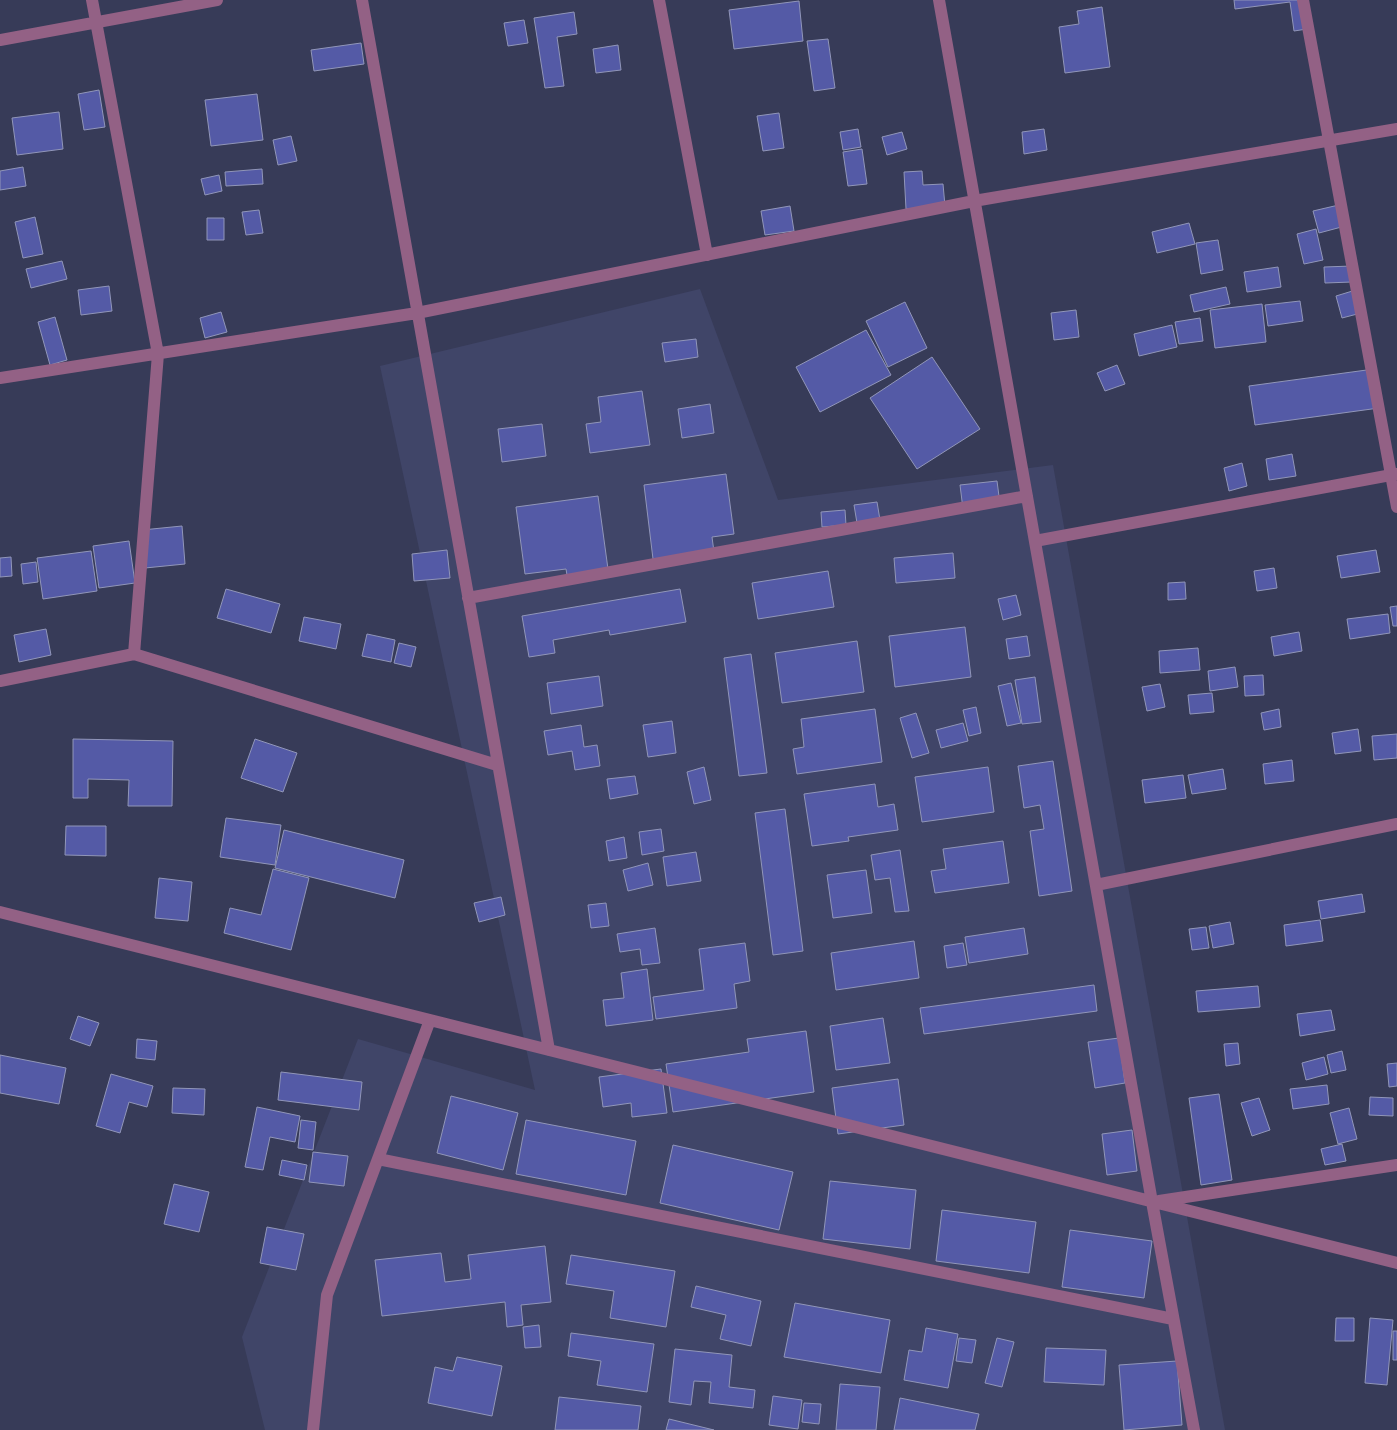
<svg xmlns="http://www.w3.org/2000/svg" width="1397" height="1430" viewBox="0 0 1397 1430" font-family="Barlow,sans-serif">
  <rect width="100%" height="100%" fill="#373b58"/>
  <!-- built -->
  <path fill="#404568" d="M700 289 778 500 1053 465 1225 1430H265L242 1337 358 1039 535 1090 380 366Z"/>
  <!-- building -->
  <path fill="#545aa6" stroke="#9196b9" d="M1234 0H1303L1307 29 1294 31 1290 2 1235 9Z
    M799 1 803 41 734 49 729 10Z
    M1102 7 1110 67 1065 73 1059 27 1079 24 1077 11Z
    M574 12 577 34 557 37 564 86 545 88 534 18Z
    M524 20 528 43 508 46 504 23Z
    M828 39 835 88 814 91 807 41Z
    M361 43 364 64 314 71 311 50Z
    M618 45 621 70 596 73 593 49Z
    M99 90 105 127 84 130 78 94Z
    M257 94 263 140 211 146 205 100Z
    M59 112 63 149 17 155 12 118Z
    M779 113 784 148 763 151 757 116Z
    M858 129 861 147 843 150 840 132Z
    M1044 129 1047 150 1024 154 1022 132Z
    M902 132 907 149 887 155 882 137Z
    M291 136 297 161 278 165 273 140Z
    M862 149 867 184 848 186 843 152Z
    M23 167 26 186 0 190V171Z
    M262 169 263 184 226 186 225 172Z
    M922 171 923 185 943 184 945 206 906 209 904 172Z
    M219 175 222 191 205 195 201 179Z
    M1343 204 1349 225 1319 233 1313 211Z
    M790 206 794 231 765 235 761 211Z
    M259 210 263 233 246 235 242 212Z
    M35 217 43 254 23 258 15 222Z
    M207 218H224V240H207Z
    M1189 223 1195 244 1157 253 1152 232Z
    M1316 229 1323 260 1304 264 1297 234Z
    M1218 240 1223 270 1201 274 1196 243Z
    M62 261 67 279 31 288 26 269Z
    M1352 266V282L1325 283 1324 267Z
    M1278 267 1281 287 1247 292 1244 272Z
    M109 286 112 311 81 315 78 290Z
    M1226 287 1230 304 1194 312 1190 295Z
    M1359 289 1365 312 1342 318 1336 296Z
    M1300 301 1303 321 1268 326 1265 305Z
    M905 302 927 348 888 367 866 321Z
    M1262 304 1266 342 1215 348 1210 310Z
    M1076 310 1079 337 1054 340 1051 313Z
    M221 312 227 332 205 338 200 318Z
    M55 317 67 360 50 365 38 322Z
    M1200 318 1203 341 1179 344 1175 322Z
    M1172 325 1177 347 1139 356 1134 334Z
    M866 330 891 375 820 412 796 367Z
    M696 339 698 357 665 362 662 343Z
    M932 357 980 429 917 469 870 398Z
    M1117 365 1125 384 1105 391 1097 373Z
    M1374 369 1379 408 1255 425 1249 386Z
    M642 391 650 445 590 453 586 424 601 422 598 397Z
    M710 404 714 433 682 438 678 409Z
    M542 424 546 456 502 462 498 429Z
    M1292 454 1296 476 1269 480 1266 459Z
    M1242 463 1247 486 1229 491 1224 468Z
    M726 474 734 534 712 537 714 552 653 559 644 485Z
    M997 481 1000 504 963 509 960 485Z
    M598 496 608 569 567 575 566 569 525 574 516 507Z
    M877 502 880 520 857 523 854 505Z
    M845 510 846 525 822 527 821 512Z
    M182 526 185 564 145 568 142 530Z
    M129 541 135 583 99 588 93 546Z
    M447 550 450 578 414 581 412 554Z
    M1376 550 1380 572 1341 578 1337 556Z
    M91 551 97 591 43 599 37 558Z
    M953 553 955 578 896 583 894 558Z
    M11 557 12 576 0 577V558Z
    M36 562 38 582 23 584 21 564Z
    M1274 568 1277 588 1257 591 1254 571Z
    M828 571 834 607 758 619 752 583Z
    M1185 582 1186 599 1168 600V583Z
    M226 589 280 604 271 633 217 618Z
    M680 589 686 622 610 635 609 630 553 640 555 653 529 657 522 616Z
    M1016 595 1021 615 1003 620 998 599Z
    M1397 606V626H1393L1390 607Z
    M1388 614 1390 633 1350 639 1347 619Z
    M304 617 341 624 336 649 299 641Z
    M965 627 971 677 895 687 889 636Z
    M46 629 51 655 19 662 14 635Z
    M1299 632 1302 651 1274 656 1271 637Z
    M367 634 395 640 391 662 362 656Z
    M1027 636 1030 656 1009 659 1006 639Z
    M857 641 864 692 782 703 775 653Z
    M399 643 416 647 411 667 394 663Z
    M1198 648 1200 670 1160 673 1159 651Z
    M751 654 767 773 739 776 724 658Z
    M1235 667 1238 687 1210 691 1208 671Z
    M1263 675 1264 695 1245 696 1244 676Z
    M599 676 603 706 551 714 547 683Z
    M1035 677 1041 722 1022 724 1015 680Z
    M1011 683 1021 723 1007 726 998 686Z
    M1160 684 1165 707 1147 711 1142 687Z
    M1212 693 1214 712 1190 714 1188 695Z
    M976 707 981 733 969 736 963 710Z
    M875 709 882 762 797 774 793 749 804 747 801 719Z
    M1279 709 1281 727 1264 730 1261 713Z
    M916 713 929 753 912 758 900 718Z
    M672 721 676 753 648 757 643 725Z
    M963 723 968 741 941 748 936 730Z
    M581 725 584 747 597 745 600 766 575 770 572 751 548 755 544 731Z
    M1358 729 1361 751 1335 754 1332 733Z
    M1397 734V758L1374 760 1372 736Z
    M73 739 173 741 172 806H128L129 780 88 779V798H73Z
    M255 739 297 753 283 792 241 778Z
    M1292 760 1294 781 1265 784 1263 764Z
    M1053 761 1072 891 1039 896 1030 831 1044 829 1040 805 1024 808 1018 766Z
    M704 767 711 800 694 804 687 772Z
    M988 767 994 812 922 822 915 777Z
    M1223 769 1226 789 1192 794 1188 775Z
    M1183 775 1186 798 1145 803 1142 780Z
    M635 776 638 794 610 799 607 779Z
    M875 784 878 807 894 804 898 830 848 837 849 841 812 846 804 794Z
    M785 809 803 951 773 955 755 813Z
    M226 818 281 825 275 865 220 857Z
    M66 826H106V856L65 855Z
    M661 829 664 851 642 855 639 832Z
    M284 830 404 860 395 898 275 868Z
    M624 837 627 858 609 861 606 841Z
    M1003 841 1009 883 935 893 931 871 946 869 943 849Z
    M900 850 909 911 895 912 890 878 875 880 871 855Z
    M696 852 701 881 667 886 663 857Z
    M648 863 653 885 628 891 623 870Z
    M273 869 309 878 291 950 224 933 230 908 261 915Z
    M866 870 872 913 833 918 827 875Z
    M159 878 192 882 188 921 155 918Z
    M1362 894 1365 912 1321 919 1318 901Z
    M501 897 505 915 479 922 474 903Z
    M606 903 609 926 591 928 588 905Z
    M1320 920 1323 941 1286 946 1284 925Z
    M1230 922 1234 944 1213 948 1209 926Z
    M1206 927 1209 948 1192 950 1189 929Z
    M655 928 660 963 642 965 640 949 620 952 617 934Z
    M1024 928 1028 954 969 963 965 937Z
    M914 941 919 978 836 990 831 953Z
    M745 943 750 981 734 984 737 1008 656 1019 653 997 704 990 699 949Z
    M963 943 967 965 947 968 944 946Z
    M647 969 653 1020 606 1026 603 1000 624 998 621 973Z
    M1094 985 1097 1011 924 1034 920 1008Z
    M1258 986 1260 1007 1198 1012 1196 991Z
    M1331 1010 1335 1030 1300 1036 1297 1014Z
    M78 1016 99 1023 90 1046 70 1039Z
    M883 1018 890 1063 836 1070 830 1026Z
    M806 1031 814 1092 673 1112 666 1064 749 1052 747 1039Z
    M1119 1038 1125 1083 1095 1088 1088 1042Z
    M137 1039 157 1041 155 1060 136 1058Z
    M1238 1043 1240 1064 1226 1066 1224 1044Z
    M1342 1051 1346 1070 1331 1073 1327 1055Z
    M0 1055 66 1068 59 1104 0 1093Z
    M1324 1057 1328 1074 1306 1080 1302 1063Z
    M1397 1063V1086L1389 1087 1387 1064Z
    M661 1069 667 1113 632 1117 631 1103 603 1107 599 1077Z
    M281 1072 362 1082 359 1110 278 1100Z
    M111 1074 153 1086 147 1107 129 1102 120 1133 96 1126Z
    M898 1079 904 1125 838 1134 832 1088Z
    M1327 1085 1329 1104 1293 1109 1290 1089Z
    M173 1088 205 1089 204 1115 172 1113Z
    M1219 1094 1232 1180 1201 1185 1189 1098Z
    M451 1096 518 1113 503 1170 437 1153Z
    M1370 1097 1393 1098V1116L1369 1115Z
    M1259 1098 1270 1130 1252 1136 1241 1103Z
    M257 1107 300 1116 295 1142 270 1137 263 1170 245 1167Z
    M1349 1108 1357 1139 1338 1144 1330 1113Z
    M301 1120 316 1122 313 1150 298 1148Z
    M526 1120 636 1141 626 1195 516 1174Z
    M1132 1130 1137 1171 1107 1175 1102 1134Z
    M1342 1144 1346 1161 1325 1165 1321 1149Z
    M673 1145 793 1172 779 1230 660 1203Z
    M313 1152 348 1156 344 1186 309 1182Z
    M282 1160 307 1165 304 1180 279 1175Z
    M830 1181 916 1190 910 1249 823 1239Z
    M174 1184 209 1192 199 1232 164 1224Z
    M942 1210 1036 1222 1029 1273 936 1261Z
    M267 1227 304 1234 296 1270 260 1263Z
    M1070 1230 1152 1241 1144 1298 1062 1287Z
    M545 1246 551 1302 521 1305 523 1325 507 1327 505 1302 382 1316 375 1260 441 1253 445 1282 471 1279 468 1255Z
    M571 1255 675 1271 666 1327 610 1318 614 1291 566 1284Z
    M696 1286 761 1301 751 1346 720 1339 726 1315 691 1307Z
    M795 1303 890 1320 881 1373 784 1357Z
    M1336 1318H1354V1341H1335Z
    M1370 1318 1393 1320 1387 1385 1365 1383Z
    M539 1325 541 1347 525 1348 523 1327Z
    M926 1328 958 1334 948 1388 904 1380 909 1350 922 1352Z
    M1393 1331H1397V1360H1393Z
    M571 1333 654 1344 647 1392 597 1385 601 1361 568 1356Z
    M959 1338 976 1340 972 1363 956 1361Z
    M997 1338 1014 1342 1002 1387 985 1383Z
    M1046 1348 1106 1350 1104 1385 1044 1382Z
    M675 1349 732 1355 729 1387 755 1390 753 1408 709 1403 711 1382 694 1381 691 1405 669 1402Z
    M457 1357 502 1366 492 1416 428 1403 435 1367 453 1371Z
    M1177 1361 1182 1425 1124 1430 1119 1365Z
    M840 1384 880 1387 876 1430H836Z
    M773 1396 802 1400 798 1429 769 1425Z
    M559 1397 641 1406 638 1430H555Z
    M900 1398 979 1414 975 1430H894Z
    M804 1403 821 1404 819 1424 802 1422Z
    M669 1419 714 1430H666Z"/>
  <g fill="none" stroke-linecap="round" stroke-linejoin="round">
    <!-- minor -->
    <path stroke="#936185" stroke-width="12" d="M92 0 158 354 134 654
      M362 0 549 1050
      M659 0 707 255
      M939 0 1152 1202 1194 1430
      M1303 0 1397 507
      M0 40 217 0
      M0 378 417 313 974 201 1397 129
      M1035 541 1397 474
      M468 598 1027 496
      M0 681 134 654 497 765
      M1096 885 1397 824
      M0 912 1397 1263
      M378 1159 1173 1319
      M1159 1201 1397 1165
      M313 1430 327 1295 430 1020"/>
  </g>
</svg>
